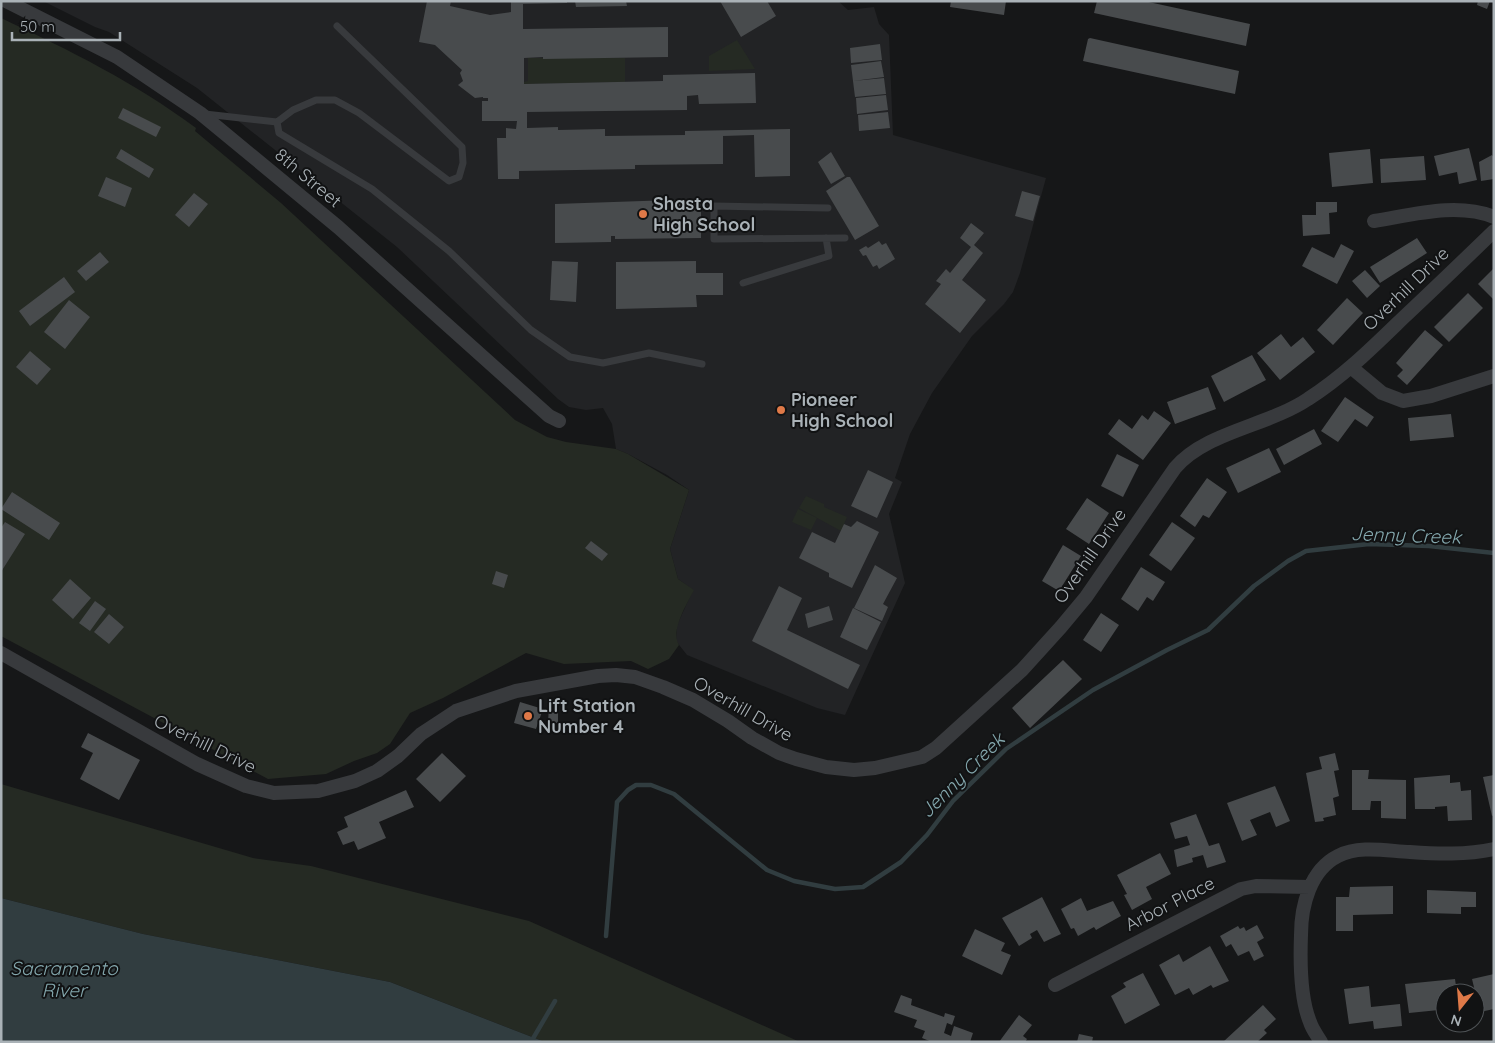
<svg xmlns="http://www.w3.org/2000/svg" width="1495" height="1043" viewBox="0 0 1495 1043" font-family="Quicksand,sans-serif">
  <rect width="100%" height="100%" fill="#161718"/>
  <!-- built -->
  <path fill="#222325" d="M43 1H838L848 10 874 7 879 24 889 35 893 135 1046 178 1020 273 1013 292 1004 304 972 336 932 393 910 434 895 478 902 482 889 514 905 583 845 715 817 708 687 655 676 641 677 625 693 590 678 579 670 549 689 490 667 475 628 454 616 449 612 424 603 408 586 410 569 407 558 399 397 247 197 88 109 32 95 27Z"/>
  <!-- green -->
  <path fill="#252a23" d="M1 18C71 51 134 82 196 128L195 131 281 203 515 420 547 437 566 442 616 449 628 454 689 490 670 549 678 579 694 590C687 604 670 631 679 645L669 659 648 669 631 661 564 664 526 653 443 698 410 713 390 744 377 753 354 761 326 774 268 779 1 636Z
    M737 40 755 69 709 71V56Z
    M528 58H625V82L524 84V82L528 81Z
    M806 496 824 504V507L847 517 841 531 799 508Z
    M798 509 817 518 811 530 792 522Z
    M1 784 253 858 311 866 529 921 800 1042H545L390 982 143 934 1 898Z"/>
  <!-- water -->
  <path fill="#313d40" d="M1 898 143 934 390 982 545 1042H1Z"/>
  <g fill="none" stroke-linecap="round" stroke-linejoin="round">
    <!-- stream -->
    <path stroke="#313d40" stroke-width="4.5" d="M606 936 617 802 628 790 636 785H651L674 794 767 870 794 881 835 889 863 887 901 862 927 835 953 801 1006 749 1093 690 1167 650 1208 630 1254 586 1288 561 1306 551 1369 544 1429 546 1494 553
      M531 1042 555 1001"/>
  </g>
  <!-- building -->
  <path fill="#484b4d" d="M427 1H451L450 6 490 15 511 12V1H567V3L523 4V29L668 27V57L543 59V57L524 58V84L663 81V75L755 73 756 103 699 104 698 95 687 96V110L527 112V128L558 127V130L605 129V136L685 135V131L790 129V176L755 177 754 135 723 136V164L635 165V169L519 171V179H498L497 138H506V128L516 129 517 121H482V101H488V98H483V97L475 98 458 85 463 81 460 73 462 70 435 45 419 42Z
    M575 1H626L627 6 576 7Z
    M720 1H767L776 16 741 37Z
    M951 1H1006L1004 15 950 7Z
    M1097 1H1144L1250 24 1246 46 1094 13Z
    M1478 1H1490L1487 9 1477 5Z
    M1090 38 1239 71 1235 94 1083 61 1088 39Z
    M880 44 882 60 851 63 850 48Z
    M881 61 884 77 853 81 851 65Z
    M884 78 886 94 855 97 853 81Z
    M886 95 888 110 857 114 856 98Z
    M123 108 161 127 156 137 118 118Z
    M888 112 890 128 859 131 858 115Z
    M1469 148 1477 180 1459 184 1457 172 1439 176 1434 156Z
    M121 149 154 169 149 178 116 158Z
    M1370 149 1373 183 1332 187 1329 153Z
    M831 152 845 176 831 184 818 162Z
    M1492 155 1494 158V179L1481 181 1479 162Z
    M1424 156 1426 180 1381 183 1380 159Z
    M106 177 132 188 125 207 98 196Z
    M847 177H850L879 226 855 240 826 191Z
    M1022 191 1040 196 1033 221 1015 216Z
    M194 193 208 204 189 227 175 215Z
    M701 199V238L615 239V236H611V242L555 243V204Z
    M1316 202H1337V212L1329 213 1330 234 1303 236 1302 215H1316Z
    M971 223 984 233 974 245 983 253 962 280 986 300 960 333 925 304 941 284 936 281 946 269 950 273 971 247 960 238Z
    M1417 238 1427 253 1380 283 1370 267Z
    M879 241 882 245 886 243 895 259 879 269 877 265 873 267 866 255 863 256 859 250 866 246 868 248Z
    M1341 244 1354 251 1337 284 1302 266 1312 247 1334 258Z
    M100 252 109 262 86 281 77 271Z
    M552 261 578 262 576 302 550 300Z
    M696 261V273H723V295H696L697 307 616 309V262Z
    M1494 268V300L1478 284Z
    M1365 270 1380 286 1367 298 1352 281Z
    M64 277 75 292 30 326 19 311Z
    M1468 293 1483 308 1449 342 1434 327Z
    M1347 298 1363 313 1333 345 1317 330Z
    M69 300 90 317 65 349 44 332Z
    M1425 330 1443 345 1407 385 1397 376 1403 370 1396 363Z
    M1281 334 1291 347 1303 337 1315 352 1280 380 1257 353Z
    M30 351 51 369 37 385 16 367Z
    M1252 355 1266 380 1224 402 1211 376Z
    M1208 387 1216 409 1175 424 1167 402Z
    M1345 397 1374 417 1367 427 1355 419 1338 442 1321 431Z
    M1154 411 1171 423 1143 460 1108 434 1119 419 1132 429 1142 415 1148 420Z
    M1451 414 1454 437 1410 441 1408 418Z
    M1314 429 1322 444 1284 465 1276 449Z
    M1269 448 1281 472 1238 493 1226 468Z
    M1117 454 1139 465 1123 497 1101 486Z
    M868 470 893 482 877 518 851 506Z
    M1207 478 1227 492 1209 518 1203 515 1195 527 1180 516Z
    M12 492 60 523 49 540 1 509Z
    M1087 498 1109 513 1089 544 1066 529Z
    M857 521 879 532 852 588 829 577V573L799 558 812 532 835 543 844 524 851 527Z
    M5 522 25 534 1 572V528Z
    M1172 522 1195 538 1171 571 1149 555Z
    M591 541 608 554 602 561 585 548Z
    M1063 545 1081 556 1059 591 1042 581Z
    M875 565 897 578 883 604 888 607 882 621 854 608Z
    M1141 567 1165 582 1153 601 1147 597 1138 611 1121 599Z
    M496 571 508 575 504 588 492 584Z
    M70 579 91 598 73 619 52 600Z
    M779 586 802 598 787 630 860 665 848 689 752 641Z
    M95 601 106 609 90 631 79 623Z
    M829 606 833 620 808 628 805 614Z
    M853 608 881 622 867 650 840 637Z
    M1101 613 1119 625 1101 652 1083 640Z
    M109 614 124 627 109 644 94 632Z
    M1063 660 1082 679 1030 728 1012 708Z
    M520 702 543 709 536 729 514 723Z
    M549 706H558V723H548Z
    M88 733 140 760 119 800 80 779 93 753 81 747Z
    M442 753 466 776 440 802 416 779Z
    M1335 753 1339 770 1334 771 1339 796 1333 798 1336 815 1323 818 1324 821 1315 822 1306 773 1322 769 1319 757Z
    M1352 770H1369L1368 779 1406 780V819L1381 818V801H1371L1370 810H1352Z
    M1450 775V783L1460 782 1461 791 1471 790 1472 820 1448 821 1447 806 1435 807V809H1415L1414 778Z
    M1494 775V815L1492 816 1483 777Z
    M1275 786 1290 821 1276 827 1270 812 1250 820 1257 835 1242 841 1227 803Z
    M406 790 414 807 379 822 386 838 358 850 354 841 343 845 337 832 348 827 344 817Z
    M1196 814 1209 846 1219 843 1226 862 1207 868 1203 855 1192 858 1193 862 1177 867 1174 850 1190 845 1187 836 1175 839 1170 823Z
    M1160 853 1171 874 1146 887 1152 899 1132 910 1124 895 1127 894 1117 875Z
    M1393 886V914L1353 915V931H1336V897H1349L1350 887Z
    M1427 890 1476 892V907H1461V914L1427 913Z
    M1042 897 1061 934 1044 942 1037 930 1030 934 1032 938 1019 946 1002 918Z
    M1081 898 1087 911 1113 901 1121 916 1096 930 1094 927 1078 936 1074 928 1071 929 1061 909Z
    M1257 925 1264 938 1257 942 1264 956 1254 961 1249 951 1238 956 1231 944 1226 947 1220 936 1238 926 1240 929 1244 927 1246 931Z
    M975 929 1005 943 1001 951 1011 955 1002 975 962 956Z
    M1210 946 1229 981 1213 988 1211 985 1193 995 1189 988 1175 995 1159 965 1179 954 1183 962Z
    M1143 973 1160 1005 1125 1024 1111 996 1126 987 1123 983Z
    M1494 974V1009L1480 1012 1472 979Z
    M1455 979 1457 993H1445V1018H1440L1439 1010 1409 1013 1405 984Z
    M1369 986 1371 1007 1400 1004 1402 1026 1374 1029 1373 1021 1349 1024 1344 989Z
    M901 995 912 999 911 1005 944 1017 945 1013 955 1016 952 1025 947 1023 944 1033 951 1036 954 1026 973 1033 970 1042H932L922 1038 925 1031 914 1027 917 1020 894 1012Z
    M1263 1005 1276 1019 1264 1030 1267 1033 1257 1042H1223Z
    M1019 1015 1032 1025 1023 1036 1027 1039 1025 1042H999Z
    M1079 1034 1093 1037 1092 1042H1077Z"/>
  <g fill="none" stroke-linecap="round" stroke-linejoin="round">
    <!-- service -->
    <path stroke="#383a3d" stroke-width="7" d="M337 26 462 147 463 163 459 177 449 181 359 113 335 100H316L293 110 277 122 279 133 372 189 449 251 531 330 570 357 603 363 649 353 702 364
      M205 114 277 122
      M828 208 714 206V239L845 238
      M743 283 829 256 826 238"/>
    <!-- minor -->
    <path stroke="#383a3d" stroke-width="14" d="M6 1 117 57 200 113 338 227 549 416 559 421
      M1374 221C1412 215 1457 202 1494 217
      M1352 368 1382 393 1403 401 1431 396 1494 376
      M1 653 197 764 246 786 274 793 318 791 355 781 377 771 398 756 421 734 456 711 516 691 598 676 616 675 635 677 663 687 693 700 728 721 752 738 779 753 796 759 826 767 854 770 875 768 922 757 936 748 1022 670 1061 627 1086 597 1175 468C1205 432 1268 426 1308 399 1344 376 1373 347 1403 318 1434 289 1464 260 1494 231
      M1055 985 1241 889 1256 886 1310 887
      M1321 1042C1317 1035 1312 1029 1310 1022 1300 998 1300 961 1301 935 1301 906 1310 870 1338 856 1359 845 1387 851 1410 852 1438 854 1466 855 1494 849"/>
  </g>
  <!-- markers -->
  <g fill="#df7948" stroke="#111213" stroke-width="2">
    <circle cx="643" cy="214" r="5"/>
    <circle cx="781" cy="410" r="5"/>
    <circle cx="528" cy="716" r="5"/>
  </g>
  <g text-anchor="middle" stroke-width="4" stroke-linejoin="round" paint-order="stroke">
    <!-- street labels -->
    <g font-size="18" fill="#aab2b7" stroke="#111213">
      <text transform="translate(308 178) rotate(40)" y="6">8th Street</text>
      <text transform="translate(1406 289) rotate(-44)" y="6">Overhill Drive</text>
      <text transform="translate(1090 556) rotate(-55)" y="6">Overhill Drive</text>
      <text transform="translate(743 709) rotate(30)" y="6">Overhill Drive</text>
      <text transform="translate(205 744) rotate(26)" y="6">Overhill Drive</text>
      <text transform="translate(1170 904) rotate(-27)" y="6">Arbor Place</text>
    </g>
    <!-- poi labels -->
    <g font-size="18" font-weight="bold" fill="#aab2b7" stroke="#111213" text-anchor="start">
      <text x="653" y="210">Shasta<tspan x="653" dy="21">High School</tspan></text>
      <text x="791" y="406">Pioneer<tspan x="791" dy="21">High School</tspan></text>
      <text x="538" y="712">Lift Station<tspan x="538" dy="21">Number 4</tspan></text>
    </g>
    <!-- water labels -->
    <g font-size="19" font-style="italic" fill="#84a8ae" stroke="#111213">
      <text transform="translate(1406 535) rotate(2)" y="7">Jenny Creek</text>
      <text transform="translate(962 775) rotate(-45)" y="7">Jenny Creek</text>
      <text x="64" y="975">Sacramento<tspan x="64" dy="22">River</tspan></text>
    </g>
  </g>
  <!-- border -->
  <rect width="1495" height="1043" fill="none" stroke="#aab2b7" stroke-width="5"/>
  <!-- north arrow -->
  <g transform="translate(1460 1008) rotate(197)"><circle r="24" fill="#111213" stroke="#4e5255"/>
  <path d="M0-4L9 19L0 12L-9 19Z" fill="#df7948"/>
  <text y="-8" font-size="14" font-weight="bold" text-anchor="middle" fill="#aab2b7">N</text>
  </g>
  <!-- scale -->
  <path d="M12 32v8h108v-8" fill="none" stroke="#aab2b7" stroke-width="2.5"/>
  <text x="20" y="32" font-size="15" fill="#aab2b7" stroke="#111213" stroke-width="4" paint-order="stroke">50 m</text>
</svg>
